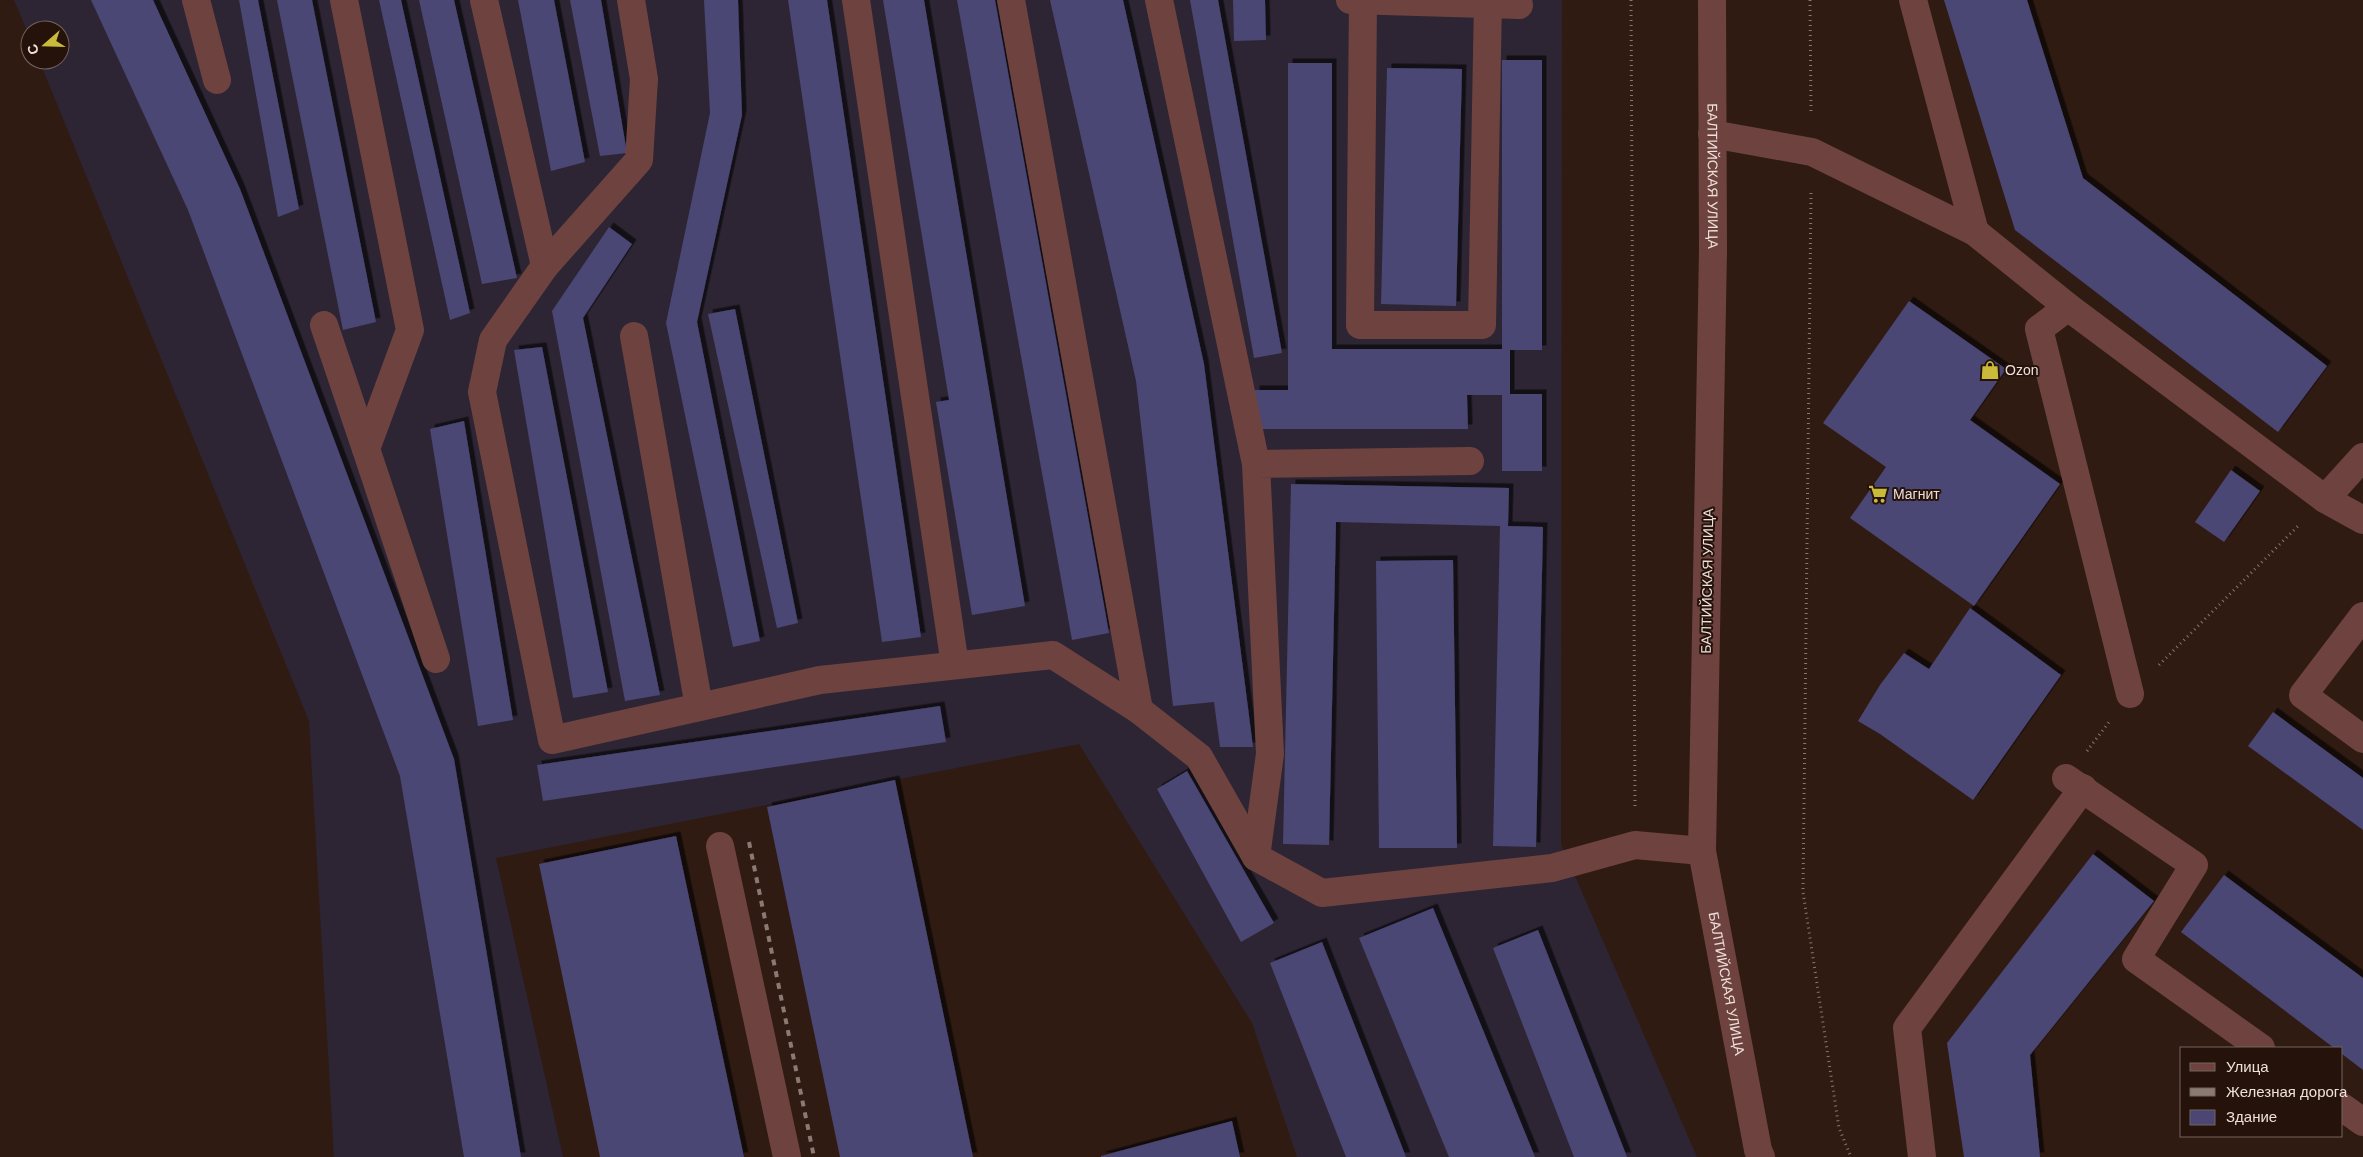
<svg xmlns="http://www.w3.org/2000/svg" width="2363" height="1157" viewBox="0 0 2363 1157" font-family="Arial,sans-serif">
  <defs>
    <filter id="shadow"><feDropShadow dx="4.5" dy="-4.5" stdDeviation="0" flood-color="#0009"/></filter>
  </defs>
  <rect width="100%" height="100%" fill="#301b13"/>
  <!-- industrial -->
  <path fill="#2d2534" d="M14 0H1562L1561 844 1697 1157H1297L1252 1023 1079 744 496 858 563 1157H334L309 721 39 60H60V30H30V38Z"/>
  <!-- building -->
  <path fill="#4b4674" filter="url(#shadow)" d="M91 0H153L240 189 454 759 521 1157H464L400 776 188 210Z
    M239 0H258L299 209 278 217Z
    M277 0H312L376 322 343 330Z
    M379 0H401L470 313 450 320Z
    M419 0H454L517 278 482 284Z
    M518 0H554L585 162 551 171Z
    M570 0H601L627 153 600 156Z
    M704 0H738L742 115 697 322 760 641 733 647 666 323 710 113Z
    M788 0H827L921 637 882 642Z
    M883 0H924L1025 606 972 615 936 402 949 400Z
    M957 0H995L1109 633 1072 640Z
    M1050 0H1123L1204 364 1253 747H1220L1214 702 1173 706 1136 381Z
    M1190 0H1218L1282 353 1254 358Z
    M1233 0H1265L1266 40 1234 41Z
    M1944 0H2027L2083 178 2327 366 2278 432 2015 230Z
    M1502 60H1542V350H1510V394H1542V471H1502V395H1467L1468 429H1255V390H1288V63H1332V349H1502Z
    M1387 68 1462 69 1456 306 1381 304Z
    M609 227 632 244 583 318 660 695 625 701 552 311Z
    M1909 301 2006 369 1970 420 2060 484 1974 606 1850 518 1886 467 1823 423Z
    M735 309 798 623 777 628 708 314Z
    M542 347 608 692 573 698 514 350Z
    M464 421 513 720 478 726 430 429Z
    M2231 470 2260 491 2224 542 2195 522Z
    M1291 484 1509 488 1508 526 1543 527 1536 847 1493 846 1500 526 1336 522 1329 845 1283 844Z
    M1453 560 1457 848H1379L1376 561Z
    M1970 608 2061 675 1973 800 1880 734 1858 721 1880 685 1904 653 1929 669Z
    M940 706 946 742 543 801 537 765Z
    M2273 712 2363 778V830L2248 746Z
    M1187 771 1274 923 1241 942 1157 789Z
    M895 780 973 1157H840L767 807Z
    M676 836 744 1157H600L539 864Z
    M2093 854 2154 901 2030 1055 2040 1157H1964L1947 1043Z
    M2224 875 2363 978V1070L2342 1054V1048H2334L2181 932Z
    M1433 908 1535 1157H1449L1359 938Z
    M1538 930 1627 1157H1574L1493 948Z
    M1322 942 1406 1157H1346L1270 963Z
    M1232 1121 1240 1157H1101V1156Z"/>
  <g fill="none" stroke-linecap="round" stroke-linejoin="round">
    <!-- path -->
    <path stroke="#887770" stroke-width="3" stroke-dasharray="1 4" stroke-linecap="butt" d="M1631 0 1635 809
      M1810 0 1811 114
      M1811 193 1803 892 1839 1128 1851 1157
      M2159 665 2300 524
      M2087 751 2109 722"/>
    <!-- minor -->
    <g stroke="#6e433f" stroke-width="28">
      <path d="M196 0 217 80"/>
      <path d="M344 0 410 330 366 449 436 659"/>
      <path d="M484 0 545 266 493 340 482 392 552 740 820 680 1053 655 1139 710 1199 757 1256 857 1322 893 1552 868 1635 845 1702 851"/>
      <path d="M856 0 955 665"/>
      <path d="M1011 0 1139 710"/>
      <path d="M1159 0 1256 464"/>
      <path d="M1350 0 1519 5"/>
      <path d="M1363 0 1360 325H1482L1488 0"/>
      <path id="s1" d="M1712 0 1713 250 1702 851 1758 1150 1761 1157"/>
      <path d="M1913 0 1975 232"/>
      <path d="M1712 134 1812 152 1975 232 2068 307 2325 499 2363 457"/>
      <path d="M545 266 639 160 644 79 631 0"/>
      <path d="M2068 307 2039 329 2130 694"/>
      <path d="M324 325 366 449"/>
      <path d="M634 336 699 707"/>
      <path d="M2325 499 2363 520"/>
      <path d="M2363 616 2303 695 2363 739"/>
      <path d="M2066 778 2194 865 2136 959 2261 1048"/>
      <path d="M720 846 787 1157"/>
      <path d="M1256 857 1270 754 1256 464 1470 461"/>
      <path d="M2342 1107 2363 1122"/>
      <path d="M1922 1157 1907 1028 2083 788"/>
    </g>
    <!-- rail -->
    <path stroke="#8b7a73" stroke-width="4" stroke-dasharray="6 6" stroke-linecap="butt" d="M749 842 814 1157"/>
  </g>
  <!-- icons -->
  <defs>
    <g id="shop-bare" transform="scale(1.5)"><path d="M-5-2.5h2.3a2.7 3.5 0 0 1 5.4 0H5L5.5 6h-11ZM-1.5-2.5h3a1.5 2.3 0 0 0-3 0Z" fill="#caba3a" stroke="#25120a" stroke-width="2.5" paint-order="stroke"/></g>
    <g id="supermarket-bare" transform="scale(1.5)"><path d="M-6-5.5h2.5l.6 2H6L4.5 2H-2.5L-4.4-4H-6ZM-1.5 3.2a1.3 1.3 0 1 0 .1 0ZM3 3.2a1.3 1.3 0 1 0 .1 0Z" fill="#caba3a" stroke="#25120a" stroke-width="2.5" paint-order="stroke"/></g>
  </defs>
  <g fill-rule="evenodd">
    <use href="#shop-bare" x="1990" y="370"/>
    <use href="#supermarket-bare" x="1878" y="494"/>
  </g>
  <g text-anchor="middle" stroke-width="4" stroke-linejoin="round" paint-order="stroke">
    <!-- street labels -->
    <g font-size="14" fill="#eee0da" stroke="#25120a">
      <text dy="5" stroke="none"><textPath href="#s1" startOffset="176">БАЛТИЙСКАЯ УЛИЦА</textPath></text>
      <text transform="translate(1707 581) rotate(-89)" y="5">БАЛТИЙСКАЯ УЛИЦА</text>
      <text dy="5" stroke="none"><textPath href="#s1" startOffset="986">БАЛТИЙСКАЯ УЛИЦА</textPath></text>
    </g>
    <!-- poi labels -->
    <g font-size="14" fill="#eee0da" stroke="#25120a" text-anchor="start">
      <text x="2005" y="375">Ozon</text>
      <text x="1893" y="499">Магнит</text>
    </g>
  </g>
  <!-- legend -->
  <rect x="2180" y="1047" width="162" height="90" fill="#25120a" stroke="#75645d"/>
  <rect x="2190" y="1063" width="25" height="8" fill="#6e433f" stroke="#75645d"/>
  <text x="2226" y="1072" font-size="15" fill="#eee0da">Улица</text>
  <rect x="2190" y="1088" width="25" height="8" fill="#8b7a73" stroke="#75645d"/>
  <text x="2226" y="1097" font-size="15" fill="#eee0da">Железная дорога</text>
  <rect x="2190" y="1110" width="25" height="15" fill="#4b4674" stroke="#75645d"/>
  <text x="2226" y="1122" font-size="15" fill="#eee0da">Здание</text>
  <!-- north arrow -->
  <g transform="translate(45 45) rotate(250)"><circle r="24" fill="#25120a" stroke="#75645d"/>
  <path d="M0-4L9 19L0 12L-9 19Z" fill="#caba3a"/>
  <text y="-8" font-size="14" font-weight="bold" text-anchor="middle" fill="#eee0da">С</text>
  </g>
</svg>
